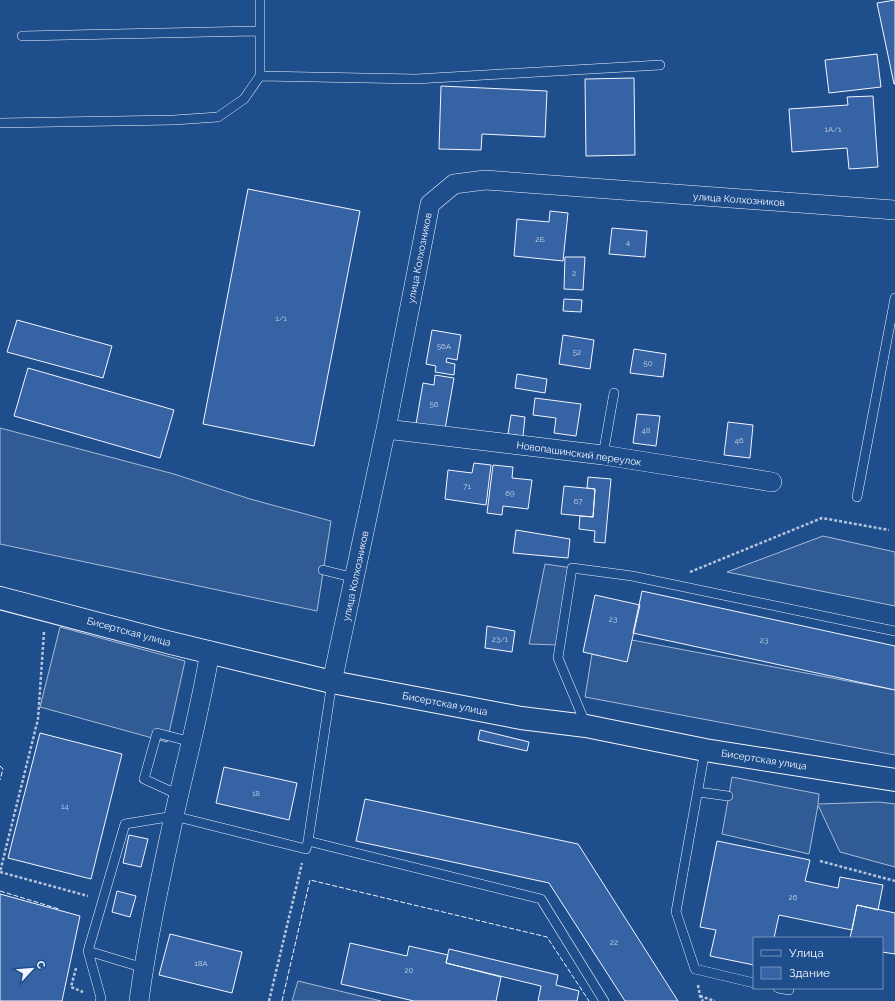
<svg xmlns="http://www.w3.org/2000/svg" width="895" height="1001" viewBox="0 0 895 1001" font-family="Raleway,sans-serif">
  <rect width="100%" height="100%" fill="#1f4e8c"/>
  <!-- built -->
  <path fill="#305b95" stroke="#a8bbd7" d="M0 428 174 474 250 499 331 521 317 611 0 544Z
    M823 536 895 552V606L727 572Z
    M545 564 572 568 559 645 529 644Z
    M60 627 185 661 167 742 40 707Z
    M632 640 895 690V755L585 697 592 654 627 661Z
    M732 777 819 794 818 804 879 802 895 804V867L840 852 818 805 809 854 722 834Z
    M298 981 381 1001H292Z"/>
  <!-- building -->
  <path fill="#3563a3" stroke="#f2f6ff" d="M895 0V84H894L877 3Z
    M877 54 881 87 829 93 825 60Z
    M634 78 635 155 586 156 585 79Z
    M441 86 547 91 545 137 482 134 481 150 439 149Z
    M873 96 878 167 849 169 847 148 792 152 789 109 848 105 847 97Z
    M248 189 360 211 314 446 203 424Z
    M550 211 568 213 563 261 514 256 517 219 549 222Z
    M612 228 647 231 645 257 609 254Z
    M565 257H585L583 290 564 289Z
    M564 299 582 300 581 312 563 311Z
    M17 320 112 346 103 378 7 352Z
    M432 330 461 335 457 360 447 358 446 362 455 364 454 375 435 372 436 366 426 364Z
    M563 335 594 340 590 369 559 364Z
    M634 349 666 354 663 377 630 373Z
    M28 368 174 410 160 458 14 416Z
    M517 374 547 379 545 393 515 388Z
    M435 375 454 378 445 429 416 424 423 383 434 385Z
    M535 398 581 404 576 436 554 433 556 418 533 415Z
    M637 414 660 416 656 446 633 443Z
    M511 415 525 417 523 436 508 434Z
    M728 422 753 425 750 458 724 455Z
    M474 463 491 465 486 505 445 499 448 470 472 473Z
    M493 465 513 467 512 478 532 480 528 509 503 506 502 515 487 513Z
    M588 477 611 479 605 543 594 542 595 531 579 529 580 516 593 517 595 489 587 488Z
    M564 486 595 489 593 517 561 514Z
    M516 530 570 539 568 558 513 553Z
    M642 591 895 646V690L633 633Z
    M595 595 640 605 627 662 583 652Z
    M487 626 515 631 512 652 485 648Z
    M480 730 529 742 527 751 478 740Z
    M40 733 122 754 91 879 8 858Z
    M224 767 297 783 289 820 216 803Z
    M365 799 578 844 678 1001H625L549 883 356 841Z
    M129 835 148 839 141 867 123 863Z
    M717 841 810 860 805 881 838 888 840 877 883 885 878 910 857 905 852 930 779 915 774 938H754V965L710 956 716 930 700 927Z
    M117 891 136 896 130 917 112 912Z
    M0 894 80 916 62 1001H0Z
    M857 905 895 913V954L882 952V938H850Z
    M170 934 242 952 232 993 159 975Z
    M350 943 407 956 409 946 448 955 446 963 501 977 496 1001H414L341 984Z
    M449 949 558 975 556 985 579 991 577 1001H538L541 986 446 963Z"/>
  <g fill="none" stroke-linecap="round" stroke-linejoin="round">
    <!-- service casing -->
    <g stroke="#f2f6ff" stroke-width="10">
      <path id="service" d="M22 36 260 31
        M260 76 416 79 660 65
        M0 123 174 120 218 117 244 99 260 76V0
        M603 455 614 393
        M857 497 895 298
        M323 570 355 578
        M332 682 308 841 541 899 604 1001
        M586 725 558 658 572 568 632 576 895 631
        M705 750 676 912 695 969 754 983
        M698 792 728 796
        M179 795 144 779 157 733 192 742
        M88 951 144 968
        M778 988 789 990
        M100 1001 101 998 88 951 125 824 174 816 306 849 308 841"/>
    </g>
    <!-- minor casing -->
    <g stroke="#f2f6ff" stroke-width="20">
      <path id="minor" d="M386 429 603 455 772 482
        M332 682 386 429 430 204 454 184 485 180 895 210
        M139 1001C147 939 161 877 174 816 186 761 201 707 210 651"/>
    </g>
    <!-- secondary casing -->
    <g stroke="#f2f6ff" stroke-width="24">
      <path id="secondary" d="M0 598 171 643 332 682 521 718 586 726 705 750 895 780"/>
    </g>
    <!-- path -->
    <path stroke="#b3c4dc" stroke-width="2.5" stroke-dasharray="3 2" stroke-linecap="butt" d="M690 572 822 518 889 530
      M44 632 38 719 0 872 88 896
      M820 861 895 881
      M76 968 71 987 83 992
      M698 985 700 996 703 1001
      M700 996 715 1001
      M269 1001 302 863"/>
    <!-- service -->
    <use href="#service" stroke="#1f4e8c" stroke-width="9"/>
    <!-- minor -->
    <use href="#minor" stroke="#1f4e8c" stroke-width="19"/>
    <!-- secondary -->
    <use href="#secondary" stroke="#1f4e8c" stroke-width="22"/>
    <!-- fence -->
    <path stroke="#f2f6ff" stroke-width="1" stroke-dasharray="5 2" stroke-linecap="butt" d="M0 766 3 769 0 780
      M0 891 59 909
      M282 1001 310 880 547 937 589 1001"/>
  </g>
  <g text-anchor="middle" stroke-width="3" stroke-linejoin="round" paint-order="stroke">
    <!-- number labels -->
    <g font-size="8" fill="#c3d1e8">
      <text x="833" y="132">1А/1</text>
      <text x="540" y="242">2Б</text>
      <text x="628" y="245">4</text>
      <text x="574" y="276">2</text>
      <text x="281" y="321">1/1</text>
      <text x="444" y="349">56А</text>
      <text x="577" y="355">52</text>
      <text x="648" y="366">50</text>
      <text x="434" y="407">56</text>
      <text x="646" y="433">48</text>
      <text x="739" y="443">46</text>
      <text x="467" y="489">71</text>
      <text x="510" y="496">69</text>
      <text x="578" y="504">67</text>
      <text x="613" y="622">23</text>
      <text x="500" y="642">23/1</text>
      <text x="764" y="643">23</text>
      <text x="256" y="796">18</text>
      <text x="65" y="809">14</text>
      <text x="793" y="900">26</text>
      <text x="614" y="945">22</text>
      <text x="201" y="966">18А</text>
      <text x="409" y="973">20</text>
    </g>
    <!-- street labels -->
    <g font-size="10" fill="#f2f6ff" stroke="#1f4e8c">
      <text transform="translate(739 199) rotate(4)" y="4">улица Колхозников</text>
      <text transform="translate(419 258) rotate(-79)" y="4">улица Колхозников</text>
      <text transform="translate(579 453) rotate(8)" y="4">Новопашинский переулок</text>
      <text transform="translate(355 576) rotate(-78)" y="4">улица Колхозников</text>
      <text transform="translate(129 631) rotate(15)" y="4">Бисертская улица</text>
      <text transform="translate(445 703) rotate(11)" y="4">Бисертская улица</text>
      <text transform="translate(764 759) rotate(9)" y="4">Бисертская улица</text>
    </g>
  </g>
  <!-- legend -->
  <rect x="753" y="937" width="130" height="52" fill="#1f4e8c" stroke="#7391ba"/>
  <rect x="761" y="950" width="20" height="6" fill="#1f4e8c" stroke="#7391ba"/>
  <text x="789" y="957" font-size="12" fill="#f2f6ff">Улица</text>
  <rect x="761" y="967" width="20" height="12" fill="#3563a3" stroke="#7391ba"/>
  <text x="789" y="977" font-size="12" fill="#f2f6ff">Здание</text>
  <!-- north arrow -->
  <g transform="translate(32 969) rotate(64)" stroke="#1f4e8c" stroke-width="3" paint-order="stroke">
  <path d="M0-3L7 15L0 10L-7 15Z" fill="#f2f6ff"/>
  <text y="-6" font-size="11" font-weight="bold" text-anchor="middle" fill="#f2f6ff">С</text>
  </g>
</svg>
